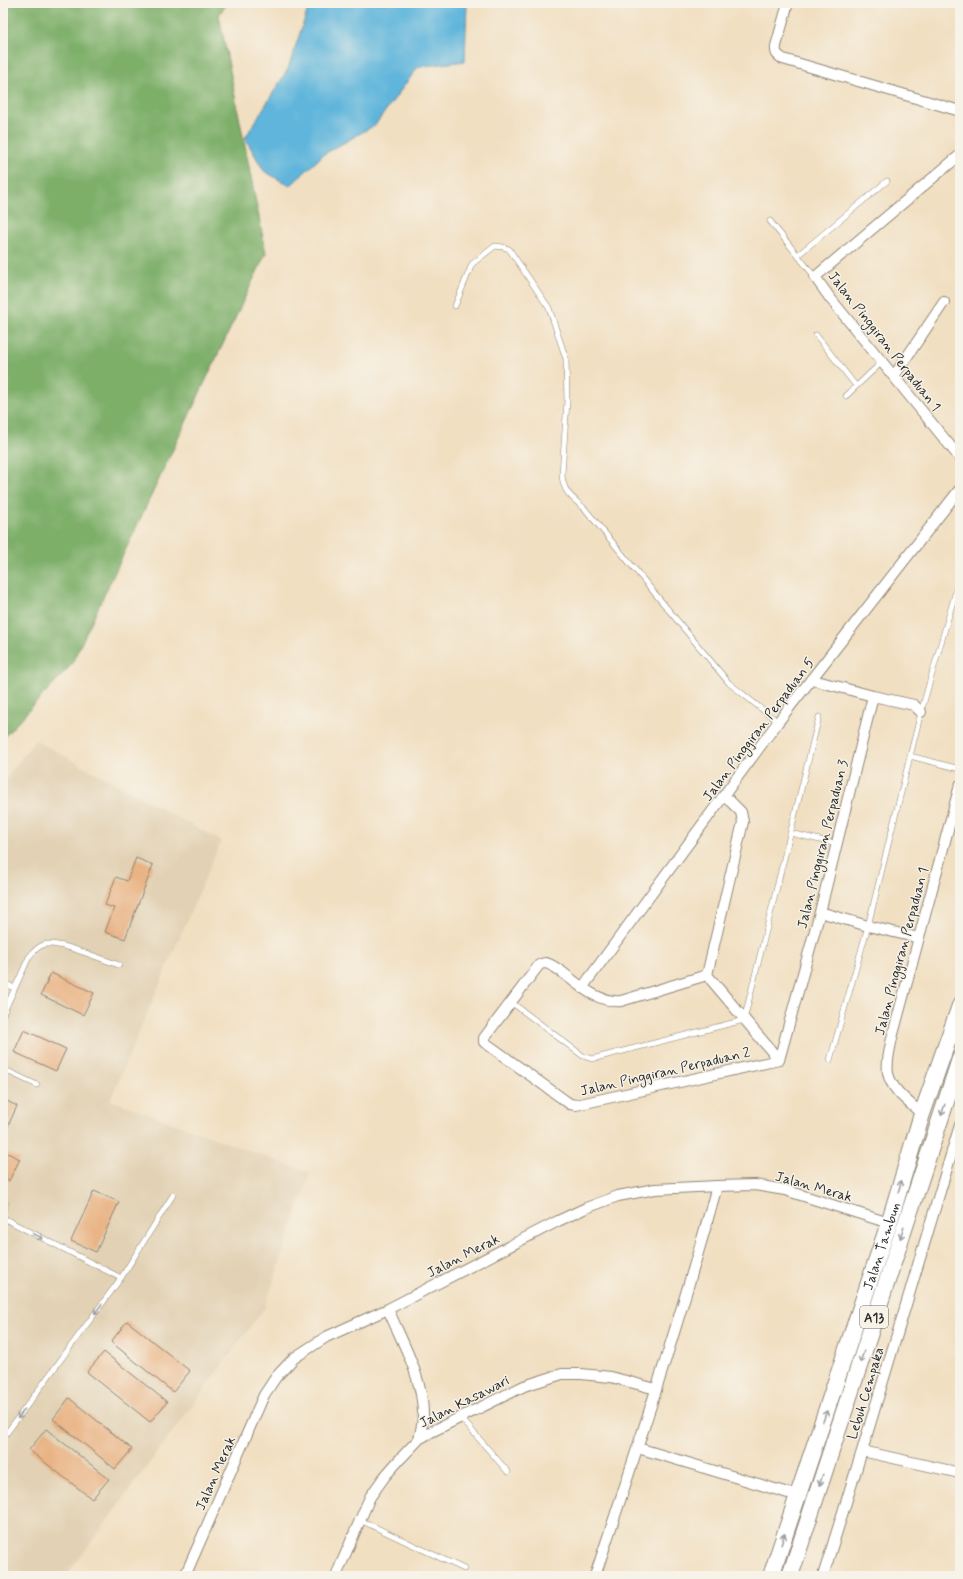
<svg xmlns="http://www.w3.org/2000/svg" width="963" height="1579" viewBox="0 0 963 1579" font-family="Mynerve,sans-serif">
  <rect width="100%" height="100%" fill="#f7f3e8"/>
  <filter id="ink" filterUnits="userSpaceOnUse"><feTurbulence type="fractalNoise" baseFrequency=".025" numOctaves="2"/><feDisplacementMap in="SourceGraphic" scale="8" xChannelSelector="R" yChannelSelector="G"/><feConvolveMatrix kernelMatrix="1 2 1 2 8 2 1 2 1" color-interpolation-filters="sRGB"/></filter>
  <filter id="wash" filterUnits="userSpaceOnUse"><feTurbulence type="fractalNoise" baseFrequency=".012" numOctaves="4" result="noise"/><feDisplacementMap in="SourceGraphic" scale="16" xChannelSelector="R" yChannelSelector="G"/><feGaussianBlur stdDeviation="0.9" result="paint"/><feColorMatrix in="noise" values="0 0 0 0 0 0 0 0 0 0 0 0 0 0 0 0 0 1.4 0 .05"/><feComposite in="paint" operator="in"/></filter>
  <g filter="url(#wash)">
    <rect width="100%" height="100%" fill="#f1dfc1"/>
    <!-- built -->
    <path fill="#e2d1b4" d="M35 740 221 841 110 1100 310 1173 265 1307 66 1576H3V783Z"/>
    <!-- forest -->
    <path fill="#7daf69" stroke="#546d4a" d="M3 3H227L219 15 266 253 71 665 3 738Z"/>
    <!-- water -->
    <path fill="#5eb5db" stroke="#447083" d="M310 3H467L465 61 418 67 375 125 324 154 290 186 264 171 245 138 288 69Z"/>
    <g id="blocks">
      <!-- building -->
      <path fill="#e9b384" d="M136 858 153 865 125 939 105 932 114 908 105 905 116 877 127 881Z
        M51 973 94 993 83 1015 41 995Z
        M24 1030 66 1049 56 1071 14 1052Z
        M3 1099 17 1106 7 1128 3 1126Z
        M3 1151 20 1159 9 1181 3 1178Z
        M94 1191 119 1202 96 1252 71 1241Z
        M127 1321 190 1371 173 1392 111 1342Z
        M104 1352 167 1402 150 1422 87 1372Z
        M69 1398 132 1449 115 1469 53 1419Z
        M46 1429 109 1479 92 1499 29 1450Z"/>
    </g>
  </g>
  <g filter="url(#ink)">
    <use href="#blocks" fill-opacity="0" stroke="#8e8576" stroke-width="1"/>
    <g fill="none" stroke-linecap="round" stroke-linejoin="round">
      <!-- service casing -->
      <g stroke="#8e8576" stroke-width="6">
        <path id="service" d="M770 221 815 277
          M798 255 887 181
          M455 306 472 264 495 246 503 247 509 249 549 308 566 359 567 401 562 474C563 493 572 497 585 509L729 683 778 722
          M816 335 856 386
          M846 396 882 362
          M910 756 960 769
          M790 833 837 844
          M3 982 14 988
          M511 1002 583 1056 592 1059 744 1020 819 717
          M3 1014 29 957C33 952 37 947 43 945 56 939 103 960 119 965
          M830 1060 868 926 921 712 960 577
          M3 1069 37 1085
          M3 1195C6 1200 7 1205 3 1210
          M3 1218 121 1278
          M460 1417 508 1472
          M3 1438 121 1278 173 1195
          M360 1520 464 1569"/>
      </g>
      <!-- minor casing -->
      <g stroke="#8e8576" stroke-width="12">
        <path id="minor" d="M788 3 776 46C775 53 777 55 783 59L960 111
          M960 155 815 277 830 298 960 458
          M894 376 944 302
          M873 696 914 705 921 712
          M725 796 741 812 743 822 707 975 621 1001C598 1003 579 985 562 972 557 969 552 964 545 963 543 963 541 964 539 965L484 1038V1042L487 1044 563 1099 570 1104 576 1105 779 1060
          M820 912 868 926 919 938
          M707 975 779 1060
          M582 988 778 722 960 489
          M779 1060 820 912 873 696 813 680
          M922 1114C910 1103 891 1090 888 1073 886 1062 890 1049 892 1038L960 785
          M388 1309C402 1342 423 1378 423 1414 423 1423 421 1431 419 1439
          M638 1448 798 1496
          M862 1451 960 1473
          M185 1576 264 1395 276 1377 294 1358 326 1337 388 1309 558 1221 586 1208 618 1196 655 1189 717 1186 755 1185 785 1190 889 1223
          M336 1576 370 1497 385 1476 401 1458 419 1439 433 1431 524 1386 562 1374H581L611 1377 656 1389
          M595 1576C638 1447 681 1317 717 1186
          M823 1576 862 1451 960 1125"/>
      </g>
      <!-- primary casing -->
      <g stroke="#8e8576" stroke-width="18">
        <g id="primary">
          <path id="s1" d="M771 1576 889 1223 922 1114 960 1006"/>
          <path d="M790 1576 960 1059"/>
        </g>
      </g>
      <!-- service -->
      <use href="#service" stroke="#fff" stroke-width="5"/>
      <!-- minor -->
      <use href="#minor" stroke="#fff" stroke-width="10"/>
      <!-- primary -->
      <use href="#primary" stroke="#fff" stroke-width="16"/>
    </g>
    <!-- one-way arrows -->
    <defs><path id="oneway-shaft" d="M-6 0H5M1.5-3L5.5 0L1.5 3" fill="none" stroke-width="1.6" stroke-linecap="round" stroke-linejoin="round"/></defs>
    <g stroke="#a0a0a0">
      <use href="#oneway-shaft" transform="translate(943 1110) rotate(108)"/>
      <use href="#oneway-shaft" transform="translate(900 1186) rotate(-73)"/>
      <use href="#oneway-shaft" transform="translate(902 1233) rotate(108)"/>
      <use href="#oneway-shaft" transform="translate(38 1236) rotate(27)"/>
      <use href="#oneway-shaft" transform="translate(98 1309) rotate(127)"/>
      <use href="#oneway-shaft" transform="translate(862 1357) rotate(108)"/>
      <use href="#oneway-shaft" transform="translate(21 1414) rotate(127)"/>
      <use href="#oneway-shaft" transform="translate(825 1416) rotate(-71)"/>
      <use href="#oneway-shaft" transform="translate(821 1480) rotate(108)"/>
      <use href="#oneway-shaft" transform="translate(783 1539) rotate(-72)"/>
    </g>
  </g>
  <g text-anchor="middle" stroke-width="3" stroke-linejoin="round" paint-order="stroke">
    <!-- shield labels -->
    <rect fill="#f7f3e8" stroke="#686764" stroke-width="1" x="860" y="1306" width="28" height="22" rx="3"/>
    <g font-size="13" font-weight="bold" fill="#2b2b2b">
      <text x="874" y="1322">A13</text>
    </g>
    <!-- street labels -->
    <g font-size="14" fill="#2b2b2b" stroke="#f7f3e8">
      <text transform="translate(885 341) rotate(52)" y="5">Jalan Pinggiran Perpaduan 1</text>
      <text transform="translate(758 729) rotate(-53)" y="5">Jalan Pinggiran Perpaduan 5</text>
      <text transform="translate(822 844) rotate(-76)" y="5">Jalan Pinggiran Perpaduan 3</text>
      <text transform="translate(901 951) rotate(-75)" y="5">Jalan Pinggiran Perpaduan 1</text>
      <text transform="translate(665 1071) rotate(-13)" y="5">Jalan Pinggiran Perpaduan 2</text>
      <text transform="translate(814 1186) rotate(16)" y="5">Jalan Merak</text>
      <text dy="5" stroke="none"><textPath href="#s1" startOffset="348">Jalan Tambun</textPath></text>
      <text transform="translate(463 1255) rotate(-27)" y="5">Jalan Merak</text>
      <text transform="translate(865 1393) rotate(-73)" y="5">Lebuh Cempaka</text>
      <text transform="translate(464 1401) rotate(-27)" y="5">Jalan Kasawari</text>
      <text transform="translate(215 1473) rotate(-66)" y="5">Jalan Merak</text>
    </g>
  </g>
  <!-- margin -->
  <rect width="963" height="1579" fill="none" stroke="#f7f3e8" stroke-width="16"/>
</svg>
